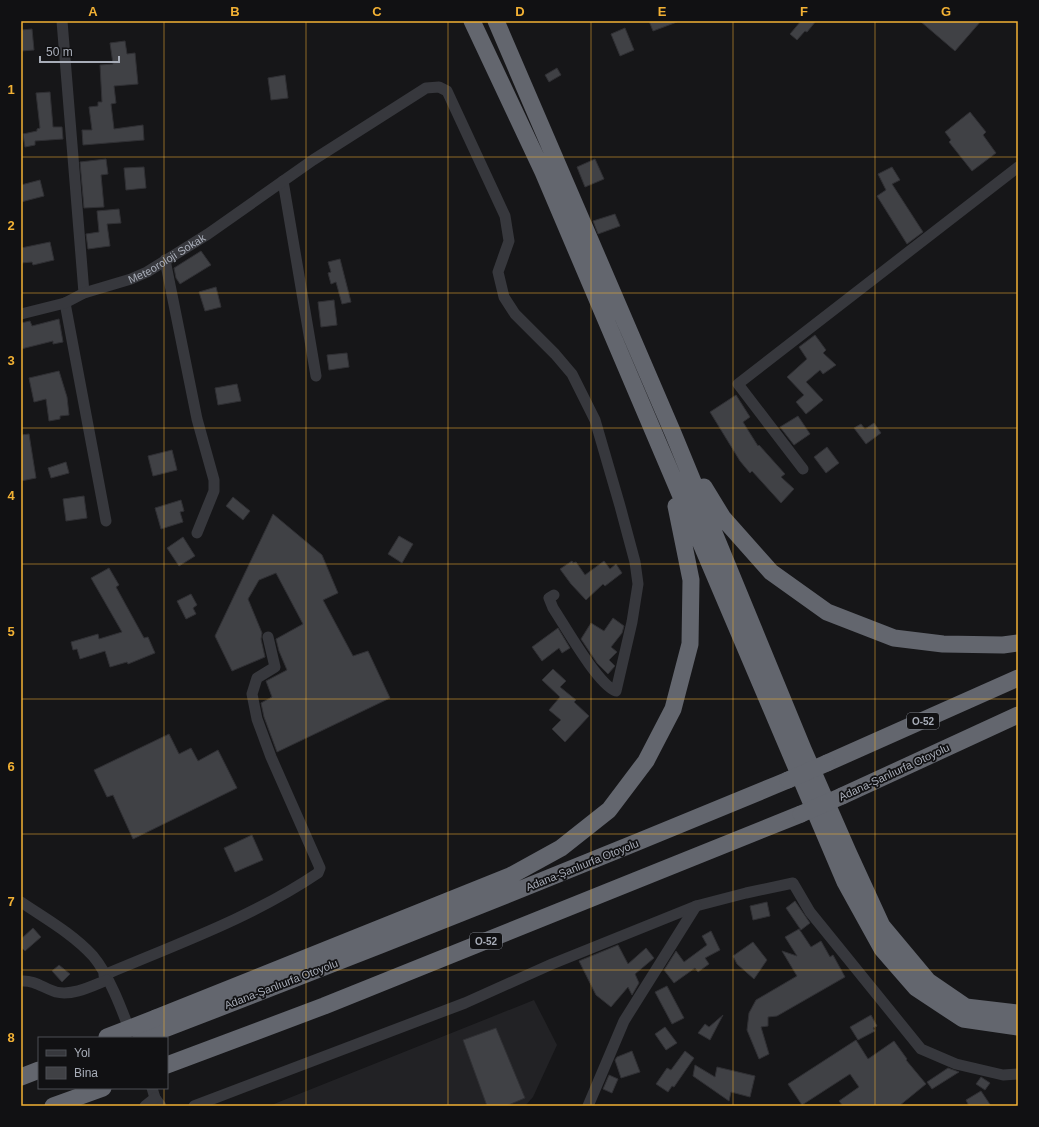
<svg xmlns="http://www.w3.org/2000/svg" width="1039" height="1127" viewBox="0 0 1039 1127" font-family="Arial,sans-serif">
  <rect width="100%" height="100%" fill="#161618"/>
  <!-- built -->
  <path fill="#222225" d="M534 1000 557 1045 533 1097 525 1106H269Z"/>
  <!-- building -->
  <path fill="#404145" stroke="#303034" d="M649 21H677V22L653 31Z
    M801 21H816L807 32 805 31 797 40 790 34Z
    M920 21H981L955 51Z
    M625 28 634 50 620 56 611 34Z
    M32 29 34 50 21 51V30Z
    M125 41 127 54 135 53 138 84 114 86 116 103 111 104 114 129 143 125 144 140 83 145 82 130H92L89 107 98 106V102H102L100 65 113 64 110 43Z
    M557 68 561 75 549 82 545 75Z
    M285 75 288 98 271 100 268 78Z
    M50 92 53 127H62L63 139 35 141V145L25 147 23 134 37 131V129L40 128 36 93Z
    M970 112 986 132 983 135 996 153 972 171 949 142 951 140 945 132Z
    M106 159 108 174 101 175 104 207 84 208 80 162Z
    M595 159 604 179 585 187 577 167Z
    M144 167 146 188 126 190 124 168Z
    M892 167 900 180 892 184 923 232 907 244 877 196 886 190 878 174Z
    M40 180 44 196 21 202V185Z
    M119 209 121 223 107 224 110 246 88 249 86 234 99 232 97 211Z
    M615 214 620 226 598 234 593 221Z
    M50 242 54 260 33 265 32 262 21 263V248Z
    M201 251 211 265 180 284 176 278 174 268Z
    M340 259 351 302 342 304 336 282 331 284 328 273 331 272 328 262Z
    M216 287 221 307 205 311 199 292Z
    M334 300 337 325 321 327 318 302Z
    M59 319 63 342 53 344V341L21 349V323L30 321 32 326Z
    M815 335 826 350 823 353 836 365 823 374 820 370 806 382 823 400 806 414 796 402 804 395 787 377 807 359 799 347Z
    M347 353 349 367 329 370 327 355Z
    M59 371 67 397 69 415 60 416V419L49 421 46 399 34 402 29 378Z
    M237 384 241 401 218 405 215 388Z
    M736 395 750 417 743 422 746 427 758 446 759 445 785 474 781 477 794 489 781 503 752 471 750 473 740 461 710 412Z
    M798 416 810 434 794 445 780 427Z
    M874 423 881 433 866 444 854 428 861 424 865 429Z
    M29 434 36 478 21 481V435Z
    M827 447 839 463 826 473 814 457Z
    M172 450 177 470 153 476 148 456Z
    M66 462 69 473 51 478 48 468Z
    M84 496 87 518 66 521 63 499Z
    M233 497 250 511 243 520 226 506Z
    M181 500 184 511 180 512 183 522 161 529 155 508Z
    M273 514 322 555 338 593 323 600 353 656 368 651 390 698 277 752 264 717 261 703 272 697 266 681 287 670 279 651 276 639 303 624 276 573 259 580 248 599 262 633 261 639 265 657 232 671 215 636Z
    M399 536 413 544 402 563 388 554Z
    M183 537 195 556 179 566 167 548Z
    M572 561 573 563 576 562 585 575 604 561 610 569 616 564 622 573 605 586 603 584 586 600 571 584 560 569Z
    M109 568 119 585 116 587 144 638 148 637 155 653 128 664 127 662 110 667 105 651 80 659 77 649 73 650 71 642 98 634 99 639 122 632 91 578Z
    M191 594 197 605 193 608 196 614 186 619 177 601Z
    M613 618 624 626 622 633 611 647 617 652 609 660 615 666 608 674 597 663 581 639 591 623 604 631Z
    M558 628 570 648 562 653 559 648 542 661 532 647Z
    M553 669 566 681 560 687 576 700 574 702 589 716 565 742 552 729 561 720 549 710 560 697 542 680Z
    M169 734 179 754 191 748 198 761 218 750 237 788 133 839 113 795 107 797 94 770Z
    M252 835 263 860 235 872 224 848Z
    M795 901 810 923 801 930 786 908Z
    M767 902 770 916 753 920 750 906Z
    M33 928 41 937 25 951 21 947V939Z
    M799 929 811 947 821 941 830 957 833 955 845 977 777 1016 768 1017V1026L761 1027 769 1054 759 1059 747 1030 749 1013 756 1000 797 976 782 951 797 956 785 937Z
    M711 931 720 950 705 958 709 964 698 972 695 968 674 983 664 970 676 951 684 962 707 945 702 936Z
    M753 942 767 960 754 979 737 964 733 956Z
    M618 945 628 964 646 948 654 958 635 974 639 983 632 995 628 987 611 1007 596 995 579 961Z
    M59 965 70 974 62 982 52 971Z
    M667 986 684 1018 672 1024 655 992Z
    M723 1015 710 1040 698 1033 705 1024 709 1027Z
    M871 1015 877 1026 873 1028 875 1031 858 1040 850 1027Z
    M665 1027 677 1043 666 1050 655 1034Z
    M496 1028 525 1098 506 1106H487L463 1040Z
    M856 1040 868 1059 894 1041 907 1059 906 1060 926 1084 899 1106H843L839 1101 859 1087 850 1074 802 1105 788 1084Z
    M632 1051 640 1072 621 1078 615 1060 617 1057Z
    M685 1051 694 1058 674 1087 672 1086 668 1092 656 1084 667 1068 671 1070Z
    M695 1065 715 1077 717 1067 755 1076 750 1097 731 1092 729 1101 693 1076Z
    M948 1068 959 1072 932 1089 927 1082Z
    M609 1075 618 1079 612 1093 603 1089Z
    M981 1077 990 1083 985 1090 976 1084Z
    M981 1091 991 1106H969L966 1100Z"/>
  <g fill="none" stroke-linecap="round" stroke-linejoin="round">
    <!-- minor -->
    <g stroke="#37383d" stroke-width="11">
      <path d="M62 21 84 293"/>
      <path d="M283 181 316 376"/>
      <path d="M165 260 197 419 214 480V491L197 533"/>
      <path d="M65 303 106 521"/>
      <path id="s1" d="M21 314 65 303 84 293 131 279 147 272 208 234 313 160 426 88 439 87 447 91 505 216 509 241 498 272 504 297 515 314 555 354 572 374 595 420 620 506 635 562 638 584 632 622 616 691C598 685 565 626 553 608L549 598 554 595"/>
      <path d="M803 469 738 384 1018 167"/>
      <path d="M21 902C46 919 73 934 93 956 109 975 122 1010 131 1034"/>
      <path d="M104 975C177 944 253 917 318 873L320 868 271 757 257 719 252 694 257 678 275 667 268 637"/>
      <path d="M21 981C35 980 43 988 56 992 73 996 92 986 107 980"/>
      <path d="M152 1088 155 1098 161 1106"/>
      <path d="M145 1106 155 1098"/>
      <path d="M194 1106 465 1003 552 964 696 906 746 893 793 883 810 912 921 1049 956 1064 1003 1075 1018 1074"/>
      <path d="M588 1106 624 1021 696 906"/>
    </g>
    <!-- highway -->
    <path stroke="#63666e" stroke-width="17" d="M472 21 543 172 845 882 882 949 916 988 963 1019 1018 1027
      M496 21 673 433 803 749 848 852 882 926 928 981 966 1007 1018 1013
      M704 487 723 518 771 572 827 612 894 638 943 644 1003 645 1018 643
      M827 763 1018 678
      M842 796 1018 715
      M156 1018 510 876 561 848 609 810 646 761 673 709 690 644 691 580 676 506
      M141 1038C358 955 574 869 788 780
      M167 1065 324 1006 801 814
      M21 1077 39 1070
      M53 1106 103 1088"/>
    <!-- highway-bridge -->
    <path stroke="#63666e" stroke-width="17" d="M788 780 827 763
      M801 814 842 796
      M107 1037 156 1018"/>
  </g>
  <!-- grid -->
  <path fill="none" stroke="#f2b134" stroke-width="1" stroke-opacity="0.55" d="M164 21V1038M306 21V1106M448 21V1106M591 21V1106M733 21V1106M875 21V1106M21 157H1018M21 293H1018M21 428H1018M21 564H1018M21 699H1018M21 834H1018M21 970H1018M164 1088V1106"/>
  <g text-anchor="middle" stroke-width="3.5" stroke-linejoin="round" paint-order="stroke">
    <!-- shield labels -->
    <g fill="#111113" stroke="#7b7e86" stroke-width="1">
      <rect x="907" y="713" width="32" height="16" rx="3"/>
      <rect x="470" y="933" width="32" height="16" rx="3"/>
    </g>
    <g font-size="10" font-weight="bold" fill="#a8adb8">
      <text x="923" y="725">O-52</text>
      <text x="486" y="945">O-52</text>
    </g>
    <!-- street labels -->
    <g font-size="11" fill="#a8adb8" stroke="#111113">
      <text dy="4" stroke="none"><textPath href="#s1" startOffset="157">Meteoroloji Sokak</textPath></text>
      <text transform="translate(894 772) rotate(-25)" y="4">Adana-Şanlıurfa Otoyolu</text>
      <text transform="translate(582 865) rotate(-22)" y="4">Adana-Şanlıurfa Otoyolu</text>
      <text transform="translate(281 984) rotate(-21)" y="4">Adana-Şanlıurfa Otoyolu</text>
    </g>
  </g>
  <!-- border -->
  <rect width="1039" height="1127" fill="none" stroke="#111113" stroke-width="44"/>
  <!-- legend -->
  <rect x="38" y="1037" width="130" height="52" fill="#111113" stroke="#4d4f55"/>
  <rect x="46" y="1050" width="20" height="6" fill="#37383d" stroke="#4d4f55"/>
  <text x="74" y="1057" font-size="12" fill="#a8adb8">Yol</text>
  <rect x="46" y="1067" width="20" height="12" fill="#404145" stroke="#4d4f55"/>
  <text x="74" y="1077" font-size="12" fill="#a8adb8">Bina</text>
  <!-- scale -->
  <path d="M40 56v6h79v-6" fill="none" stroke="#a8adb8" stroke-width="2"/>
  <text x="46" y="56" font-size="12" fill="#a8adb8" stroke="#111113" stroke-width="3" paint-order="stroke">50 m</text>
  <rect x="22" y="22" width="995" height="1083" fill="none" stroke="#f2b134" stroke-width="1.5"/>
  <g font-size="13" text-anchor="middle" font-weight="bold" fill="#f2b134">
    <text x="93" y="16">A</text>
    <text x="235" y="16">B</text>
    <text x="377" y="16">C</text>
    <text x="520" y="16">D</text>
    <text x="662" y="16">E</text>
    <text x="804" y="16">F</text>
    <text x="946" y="16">G</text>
    <text x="11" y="94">1</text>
    <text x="11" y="230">2</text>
    <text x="11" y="365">3</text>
    <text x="11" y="500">4</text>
    <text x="11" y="636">5</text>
    <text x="11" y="771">6</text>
    <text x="11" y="906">7</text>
    <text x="11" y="1042">8</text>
  </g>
</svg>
